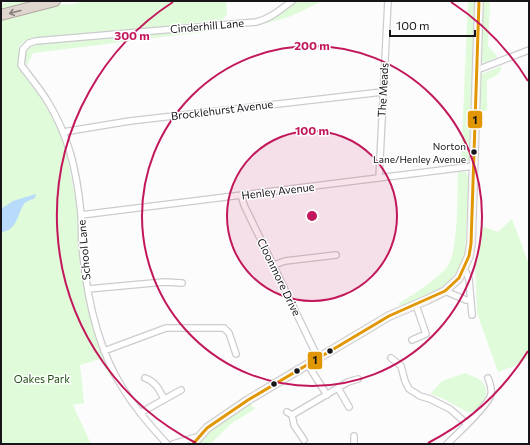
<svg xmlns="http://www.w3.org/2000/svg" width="530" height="445" viewBox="0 0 530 445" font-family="Commissioner,sans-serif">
  <rect width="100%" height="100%" fill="#fcfcfd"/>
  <!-- green -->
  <path fill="#e0fbda" d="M12 1H42L1 11V4Z
    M86 1H226L227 14 223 20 26 40 19 46V62L47 103 64 141 78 212 80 259 92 324 114 375 110 376 100 359 80 365 84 403 73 405 91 444H1V21L57 5 73 4Z
    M296 1H323L289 17 267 23V21Z
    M468 1H474L472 102 469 161 461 163Z
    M482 1H490L488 46 498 57 484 63 481 61 480 58Z
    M227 26 228 29 33 53 26 67C22 54 25 48 38 44Z
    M502 66C500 74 495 77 487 80V110L480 112 481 74Z
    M458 172H466L469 177 465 255 459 269 449 281 436 291 402 306 398 304C413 295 436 280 447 267 459 252 457 192 458 172Z
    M512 219 529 264V357L515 366 498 372 477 313 475 264 482 226 498 232Z
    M465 373C469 375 476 377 480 380 493 391 483 404 473 412H467L442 398 430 394 442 381Z
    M250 403 255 409 232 423 210 444H196L214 426Z"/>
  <!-- water -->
  <path fill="#b8dbfc" d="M36 194 35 198C31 200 26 201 24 204 17 215 17 231 1 232V209L13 201Z"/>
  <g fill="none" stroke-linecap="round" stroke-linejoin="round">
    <!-- street casing -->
    <g stroke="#cccbce" stroke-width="8">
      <path id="street" d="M477 70 529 50
        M63 132 130 121 382 92
        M379 178 388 1
        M241 195 244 205 318 358
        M81 215 474 166
        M274 265 285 261 336 255
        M464 268 469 279 472 315
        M88 289 164 282 182 283
        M445 291 466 300H470
        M412 340 426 334 416 305
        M104 351 166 328H224L229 333 236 354
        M391 358 401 366 405 381 409 389 420 396 430 399 450 409 467 424
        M308 365 327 395
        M145 378C156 382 159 389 164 399
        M338 388 349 407
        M287 412 292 415 348 382 358 379
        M140 413 181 390
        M292 415 294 425 304 440
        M167 444C150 426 135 408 122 387 96 345 86 293 82 245 81 235 82 224 81 214 79 194 76 172 70 152 65 135 57 117 48 102 40 89 30 77 21 65L23 49 29 43 36 41 256 22C270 19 281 9 292 1
        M173 444 200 436
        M354 444V436
        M447 444C455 436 490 404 491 394 492 388 490 383 488 378"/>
    </g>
    <!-- secondary casing -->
    <g stroke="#cccbce" stroke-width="10">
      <path id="secondary" d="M193 444 207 428 248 400 389 316 427 300 445 291 459 278 469 256 471 244 479 1"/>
    </g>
    <!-- highway casing -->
    <g stroke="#b1a6a1" stroke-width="12">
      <path id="highway" d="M1 15 55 1"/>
    </g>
    <!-- street -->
    <use href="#street" stroke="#fff" stroke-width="5.5"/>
    <!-- secondary -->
    <use href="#secondary" stroke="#f5f2f0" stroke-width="8"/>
    <!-- highway -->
    <use href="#highway" stroke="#e0d6d0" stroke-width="10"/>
    <!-- bus-1 casing -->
    <g stroke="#fff" stroke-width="6">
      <path id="bus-1" d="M193 444 207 428 248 400 389 316 445 291 459 278 469 256 471 244 479 1"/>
    </g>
    <!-- bus-1 -->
    <use href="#bus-1" stroke="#e19703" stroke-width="3"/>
  </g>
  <!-- one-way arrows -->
  <defs><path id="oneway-shaft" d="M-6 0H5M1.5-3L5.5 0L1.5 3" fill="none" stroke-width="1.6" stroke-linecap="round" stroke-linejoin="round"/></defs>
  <use stroke="#867f7e" href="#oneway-shaft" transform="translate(15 12) rotate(165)"/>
  <!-- distance rings -->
  <circle cx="312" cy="216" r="85" fill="#c2185b" fill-opacity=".12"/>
  <g fill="none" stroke="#c2185b" stroke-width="2">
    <circle cx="312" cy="216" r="85"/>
    <circle cx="312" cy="216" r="170"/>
    <path d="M528 351A255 255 0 0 1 428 443M196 443A255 255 0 0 1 173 2M451 2A255 255 0 0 1 528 81"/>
  </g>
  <!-- markers -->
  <g fill="#17141a" stroke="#fff" stroke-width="1.5">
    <circle cx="474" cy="152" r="3.5"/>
    <circle cx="330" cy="351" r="3.5"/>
    <circle cx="297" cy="371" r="3.5"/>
    <circle cx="274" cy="384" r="3.5"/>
  </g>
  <g text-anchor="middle" stroke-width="3" stroke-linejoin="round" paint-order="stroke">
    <!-- bus labels -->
    <g font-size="10" fill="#17141a" stroke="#fff" text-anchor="end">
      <text x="466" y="150">Norton<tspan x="466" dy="13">Lane/Henley Avenue</tspan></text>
    </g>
    <!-- street labels -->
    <g font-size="11" fill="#17141a" stroke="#fff">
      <text transform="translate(207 26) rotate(-5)" y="4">Cinderhill Lane</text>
      <text transform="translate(383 90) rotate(-87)" y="4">The Meads</text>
      <text transform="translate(222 110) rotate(-7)" y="4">Brocklehurst Avenue</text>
      <text transform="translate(278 191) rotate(-7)" y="4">Henley Avenue</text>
      <text transform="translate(84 250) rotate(-95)" y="4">School Lane</text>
      <text transform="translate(279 277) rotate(64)" y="4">Cloonmore Drive</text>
    </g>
    <!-- park labels -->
    <g font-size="11" fill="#1c4f0e" stroke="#fff">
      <text x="42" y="383">Oakes Park</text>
    </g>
  </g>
  <circle cx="312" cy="216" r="6" fill="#c2185b" stroke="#fff" stroke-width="2"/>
  <g font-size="12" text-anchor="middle" font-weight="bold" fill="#c2185b" stroke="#fff" stroke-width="3" stroke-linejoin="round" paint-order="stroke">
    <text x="132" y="40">300 m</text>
    <text x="312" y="50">200 m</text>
    <text x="312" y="135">100 m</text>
  </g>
  <g stroke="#fff" stroke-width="1.5">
    <rect x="467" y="110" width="16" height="19" rx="4" fill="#e19703"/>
    <rect x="307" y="351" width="16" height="19" rx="4" fill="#e19703"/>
  </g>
  <g font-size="11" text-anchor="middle" font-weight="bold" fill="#111">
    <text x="475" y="124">1</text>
    <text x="315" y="364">1</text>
  </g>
  <!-- border -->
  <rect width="530" height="445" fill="none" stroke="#17141a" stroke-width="4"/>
  <!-- scale -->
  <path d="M390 30v6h85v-6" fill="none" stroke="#17141a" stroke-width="2"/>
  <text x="396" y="30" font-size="12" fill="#17141a" stroke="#ffffff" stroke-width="3" paint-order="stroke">100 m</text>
</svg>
